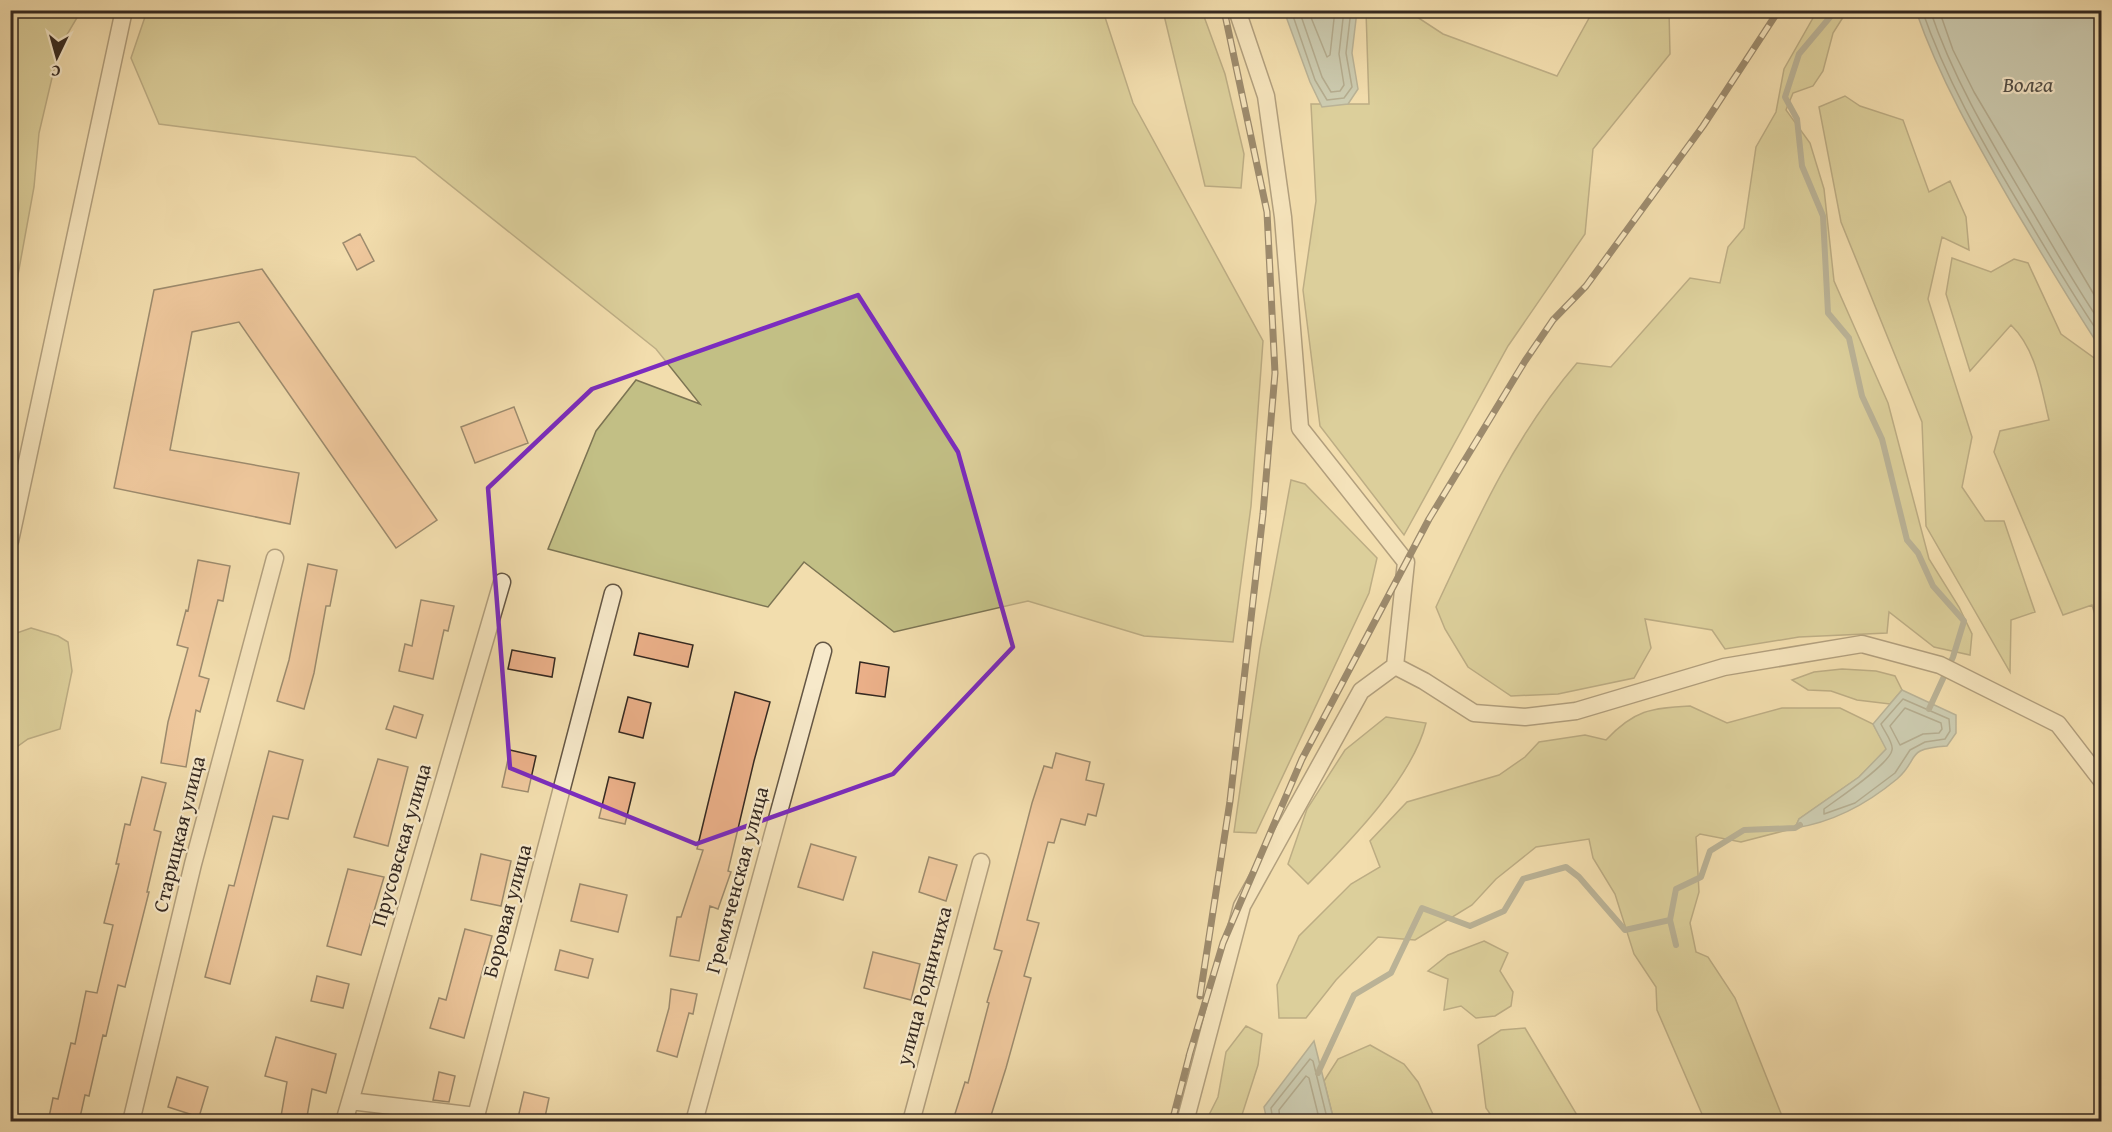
<svg xmlns="http://www.w3.org/2000/svg" width="2112" height="1132" viewBox="0 0 2112 1132" font-family="'Gentium Book Plus',serif">
  <rect width="100%" height="100%" fill="#f2ddad"/>
  <filter id="stains"><feTurbulence type="fractalNoise" baseFrequency=".00333" numOctaves="4"/><feColorMatrix values="0 0 0 0 .2 0 0 0 0 .09 0 0 0 0 .02 0 0 0 .5 -.17"/></filter>
  <radialGradient id="worn" r=".72"><stop offset=".6" stop-color="#630" stop-opacity="0"/><stop offset="1" stop-color="#630" stop-opacity=".3"/></radialGradient>
  <!-- green -->
  <path fill="#c2bf85" stroke="#7c7453" stroke-width="1.5" d="M11 10 81 11 59 48 39 133 34 187 11 313Z
    M147 11H1103L1133 103 1263 341 1251 506 1233 642 1144 636 1028 601 894 632 804 562 768 607 548 549 596 431 636 380 700 404 656 349 415 157 159 124 131 58Z
    M1163 11H1202L1225 74 1244 154 1241 188 1205 186Z
    M1366 11H1408L1443 34 1557 76 1593 11H1669L1670 54 1593 149 1585 234 1508 346 1404 535 1320 426 1303 290 1316 201 1311 104H1369Z
    M1817 11H1847L1833 33 1823 71 1813 86 1793 93 1786 110 1810 143 1824 189 1834 281 1888 403 1929 559 1959 607 1972 634 1970 655 1934 647 1889 612 1887 633 1799 637 1725 649 1712 630 1645 619 1651 648 1634 678 1558 694 1511 696 1468 667 1445 629 1436 607C1476 521 1515 435 1577 363L1611 367 1690 278 1720 283 1728 247 1744 228 1756 147 1776 112 1784 69Z
    M1845 96 1860 106 1903 120 1929 192 1950 181 1966 217 1969 250 1942 237 1928 299 1972 437 1962 487 1985 521H2004L2035 612 2011 620 2010 672 1926 526 1922 422 1841 222 1819 107Z
    M1952 258 1991 272 2014 259 2028 263 2061 334 2101 363V634L2092 605 2063 615 1994 452 2000 431 2049 420C2041 387 2036 349 2011 325L1970 371 1946 294Z
    M1291 480 1305 484 1377 558 1369 593 1256 833 1234 832 1260 649Z
    M31 628 58 636 68 642 72 671 60 729 28 739 11 751V635Z
    M1842 669 1876 671 1895 676 1902 690 1890 704 1857 700 1831 691 1808 690 1792 680 1814 672Z
    M1690 706 1727 723 1782 708H1840L1873 724 1887 749 1859 777 1799 819 1795 828 1741 842 1700 834 1696 837 1699 892 1690 923 1696 952 1708 957 1735 998 1784 1121H1705L1657 1010 1656 987 1634 954 1615 894 1593 858 1589 839 1536 847 1496 879 1472 905 1415 940 1378 937 1336 980 1306 1018H1279L1277 985 1299 936 1351 884 1380 867 1370 841 1407 802 1499 775 1525 757 1539 742 1585 735 1606 740C1634 710 1651 708 1690 706Z
    M1386 717 1426 723C1412 779 1348 843 1308 884L1288 864 1307 809 1345 750Z
    M1484 941 1508 953 1500 971 1513 992 1511 1006 1495 1016 1476 1018 1461 1006 1444 1010 1448 979 1428 971 1448 955Z
    M1246 1026 1262 1034 1258 1065 1240 1121H1206L1218 1097 1226 1052Z
    M1525 1028 1577 1115 1579 1121H1495L1486 1108 1478 1045 1501 1030Z
    M1370 1045 1404 1064 1418 1082 1436 1121H1334L1324 1081 1338 1059Z"/>
  <!-- water -->
  <path fill="#9fb9b5" stroke="#757f7a" stroke-width="1.5" d="M1284 11H1357L1352 53 1358 89 1348 104 1322 107 1310 82Z
    M1916 11H2101V349C2070 302 2042 254 2013 206 1976 142 1940 80 1916 11Z
    M1902 690 1956 715V733L1947 746C1903 749 1921 758 1897 779 1867 804 1834 822 1795 828L1799 819 1859 777 1886 749 1873 724Z
    M1314 1041 1334 1121H1267L1264 1107Z"/>
  <g fill="none" stroke-linecap="round" stroke-linejoin="round">
    <!-- shore -->
    <path stroke="#6a716b" stroke-width="1.5" d="M1291 10 1315 80 1327 100 1344 98 1352 87 1346 53 1351 10
      M1299 10 1322 77 1331 92 1340 91 1344 85 1339 54 1344 10
      M1308 10 1327 57 1330 55 1335 10
      M1922 10C1946 79 1981 140 2018 202 2045 248 2072 294 2102 338
      M1930 10C1953 78 1989 138 2025 199 2050 241 2074 284 2102 325
      M1939 10 1953 50 1974 92 2102 308
      M1903 699 1949 719 1950 731 1945 739 1925 742 1910 750 1895 773 1855 803 1824 814V809C1836 800 1890 764 1892 750 1894 743 1884 731 1881 724Z
      M1905 708 1941 723 1942 729 1939 733 1923 734 1900 745 1890 726Z
      M1273 1122 1271 1108 1310 1059 1313 1061 1328 1122
      M1280 1122 1279 1110 1306 1076 1309 1078 1320 1122"/>
    <!-- stream -->
    <path stroke="#757f7a" stroke-width="6" d="M1836 10 1799 54 1785 97 1797 119 1802 166 1823 216 1828 313 1849 338 1862 396 1882 439 1907 540 1918 553 1933 586 1964 621 1953 657 1929 709
      M1670 920 1676 945
      M1318 1073 1354 995 1391 973 1422 908 1470 926 1504 911 1523 879 1566 867 1579 877 1625 930 1670 920 1676 889 1701 877 1710 851 1744 830 1795 828 1800 825"/>
  </g>
  <!-- building -->
  <path fill="#ebb089" stroke="#352921" stroke-width="1.5" d="M360 234 374 261 357 270 343 243Z
    M262 269 437 520 396 548 239 322 192 332 170 450 299 473 290 524 114 488 154 290Z
    M514 407 528 443 475 463 461 427Z
    M198 560 230 566 223 601 218 600 199 676 209 679 200 712 196 710 186 767 161 763 168 722 188 648 177 645 186 610 188 611Z
    M308 564 337 570 330 606H326L314 673 304 709 277 701 289 660Z
    M421 600 454 606 448 631 444 630 433 679 399 671 405 644 412 646Z
    M639 633 693 645 688 667 634 655Z
    M512 650 555 658 552 677 508 669Z
    M860 662 889 667 885 697 856 693Z
    M735 692 770 702 754 761 728 871 731 872 718 909 710 906 699 961 670 956 677 917H681L703 850 697 849Z
    M628 697 651 703 643 738 619 732Z
    M394 706 423 715 416 738 386 729Z
    M510 750 536 756 528 792 502 787Z
    M269 751 303 760 288 819 273 816 230 984 205 977 229 885 234 886Z
    M1056 753 1090 762 1086 780 1104 784 1096 816 1088 814 1085 825 1061 819 1054 843 1048 842 1027 920 1039 923 1024 976 1031 978 1006 1068 989 1122H969L954 1117 965 1082 968 1083 989 1003 987 1002 1002 951 994 949 1032 803 1044 766 1052 768Z
    M378 759 408 767 388 846 354 837Z
    M142 777 166 783 154 830 161 832 147 892H149L125 987 118 985 106 1036 103 1035 89 1096 85 1095 79 1122H48L53 1098 58 1099 71 1043 75 1044 86 991 97 993 113 925 104 923 119 864H116L125 824 130 825Z
    M609 777 635 783 625 824 599 818Z
    M811 844 856 857 843 900 798 887Z
    M481 854 511 861 501 906 471 900Z
    M929 857 957 865 946 901 919 892Z
    M348 869 384 877 361 955 327 946Z
    M580 884 627 895 618 932 571 921Z
    M465 929 492 936 464 1038 430 1028 439 998 446 1000Z
    M560 950 593 959 588 978 555 970Z
    M873 952 920 964 911 1000 864 988Z
    M317 976 349 984 343 1008 311 1001Z
    M671 989 697 994 693 1014 689 1013 677 1057 657 1051 669 1008Z
    M276 1037 336 1054 326 1093 312 1089 306 1122H280L287 1082 265 1076Z
    M439 1072 455 1076 449 1102 433 1100Z
    M177 1077 208 1087 199 1117 168 1107Z
    M524 1092 549 1098 544 1122H517Z"/>
  <g fill="none" stroke-linecap="round" stroke-linejoin="round">
    <!-- street casing -->
    <g stroke="#645644" stroke-width="19">
      <path id="street" d="M10 541 124 10
        M1395 666 1424 681 1474 713 1525 717 1576 711 1724 667 1862 644 1940 665 2058 724 2102 781
        M350 1101 476 1116 613 593
        M131 1122 193 864 275 558
        M344 1122 502 582
        M694 1122 823 651
        M911 1122 981 862
        M1185 1122 1242 906 1361 691 1395 666 1406 562 1300 428 1283 217 1266 96 1237 10"/>
    </g>
    <!-- street -->
    <use href="#street" stroke="#f7e9ca" stroke-width="16"/>
    <!-- rail casing -->
    <g stroke="#352921" stroke-width="7">
      <path id="rail" d="M1200 996 1230 801 1263 514 1275 373 1267 212 1224 10
        M1189 1056 1223 943 1302 759 1429 519 1525 361 1553 320 1586 286 1703 126 1779 10
        M1172 1122 1191 1049"/>
    </g>
    <!-- rail -->
    <use href="#rail" stroke="#f7e9ca" stroke-width="4.5" stroke-dasharray="14" stroke-linecap="butt"/>
  </g>
  <!-- marked area -->
  <path d="M0 0H2112V1132H0ZM858 295 958 452 1013 647 893 774 696 844 510 768 488 488 592 389Z" fill="#f2ddad" fill-opacity=".55" fill-rule="evenodd"/>
  <path fill="none" stroke="#7b2cbf" stroke-width="4.5" stroke-linejoin="round" d="M858 295 958 452 1013 647 893 774 696 844 510 768 488 488 592 389Z"/>
  <g text-anchor="middle" stroke-width="4.5" stroke-linejoin="round" paint-order="stroke">
    <!-- street labels -->
    <g font-size="21" fill="#352921" stroke="#f7e9ca">
      <text transform="translate(179 834) rotate(-76)" y="7">Старицкая улица</text>
      <text transform="translate(401 845) rotate(-74)" y="7">Прусовская улица</text>
      <text transform="translate(737 880) rotate(-75)" y="7">Гремяченская улица</text>
      <text transform="translate(507 911) rotate(-75)" y="7">Боровая улица</text>
      <text transform="translate(924 986) rotate(-75)" y="7">улица Родничиха</text>
    </g>
    <!-- water labels -->
    <g font-size="22" font-style="italic" fill="#504d46" stroke="#f7e9ca">
      <text x="2028" y="92">Волга</text>
    </g>
  </g>
  <!-- margin -->
  <rect width="2112" height="1132" fill="none" stroke="#f2ddad" stroke-width="36"/>
  <rect x="12" y="12" width="2088" height="1108" fill="none" stroke="#352921" stroke-width="3"/>
  <rect x="18" y="18" width="2076" height="1096" fill="none" stroke="#352921" stroke-width="1.5"/>
  <!-- north arrow -->
  <g transform="translate(57 57) rotate(185)" stroke="#f7e9ca" stroke-width="4.5" paint-order="stroke">
  <path d="M0-4.5L10 22L0 15L-10 22Z" fill="#352921"/>
  <text y="-9" font-size="16" font-weight="bold" text-anchor="middle" fill="#352921">С</text>
  </g>
  <rect width="100%" height="100%" filter="url(#stains)"/>
  <rect width="100%" height="100%" fill="url(#worn)"/>
</svg>
